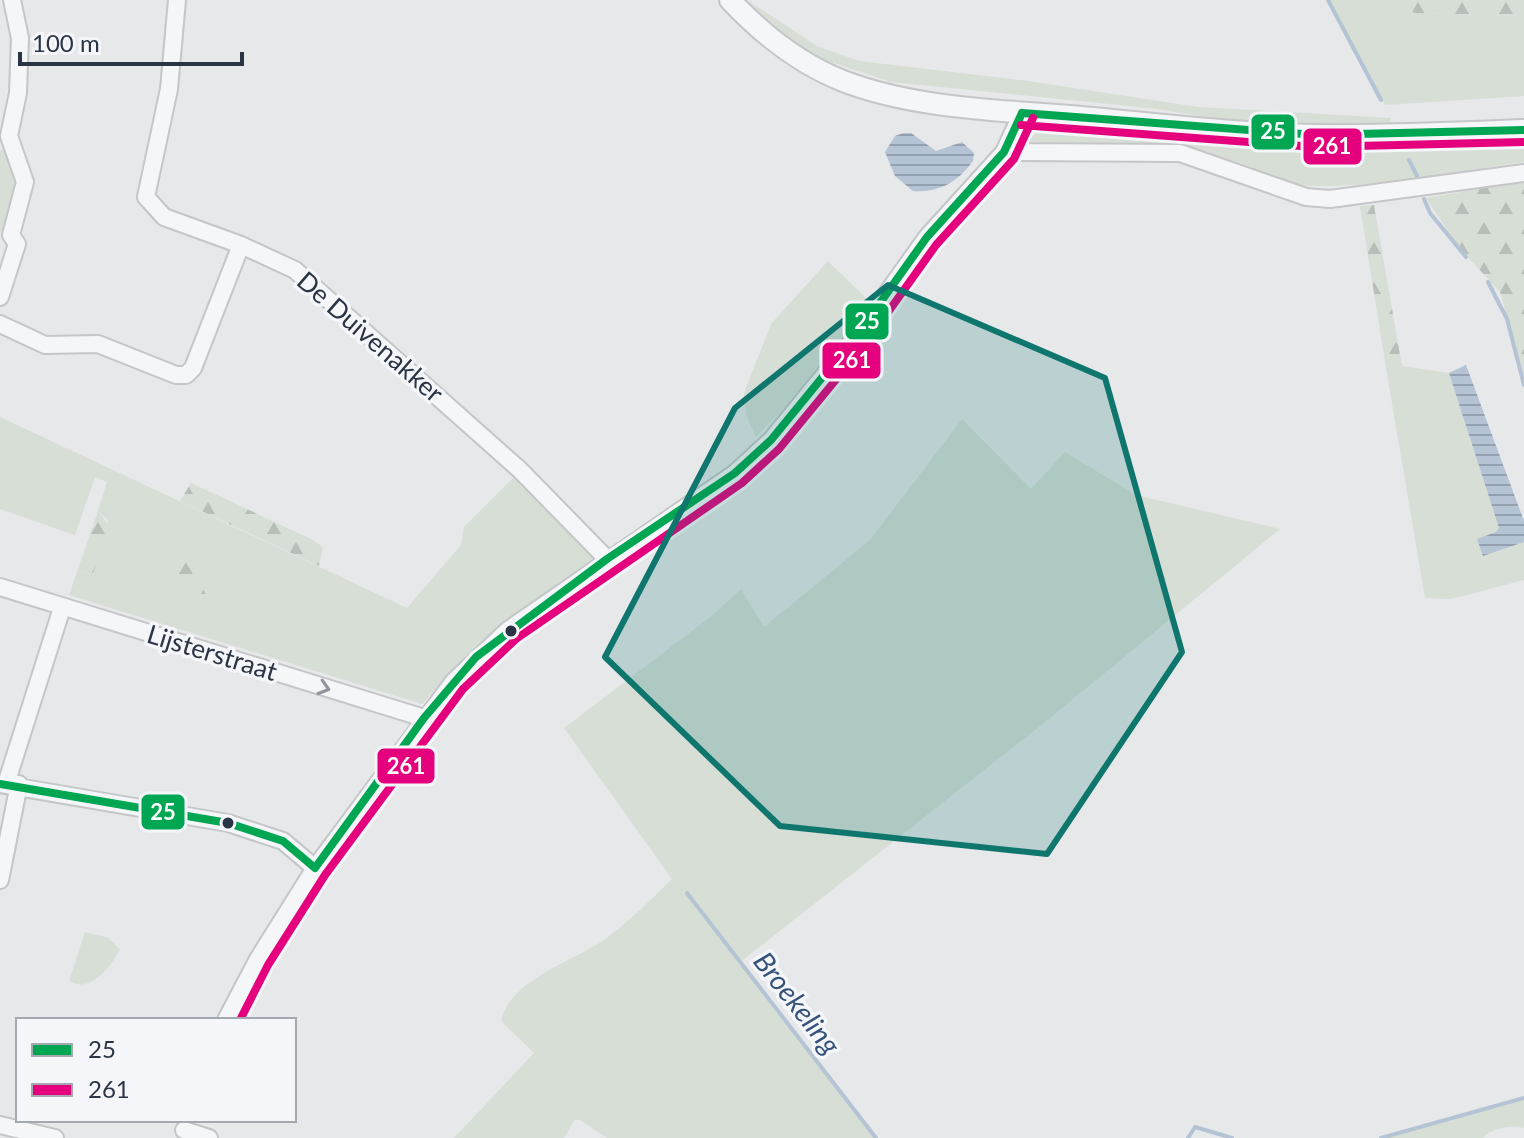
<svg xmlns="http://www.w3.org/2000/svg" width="1524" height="1138" viewBox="0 0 1524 1138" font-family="Lato,sans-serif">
  <defs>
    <pattern id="forest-firs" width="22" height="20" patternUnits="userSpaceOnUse" patternTransform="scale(2)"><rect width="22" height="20" fill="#d6ded6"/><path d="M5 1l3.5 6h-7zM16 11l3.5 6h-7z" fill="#b8bfb9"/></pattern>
    <pattern id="water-rules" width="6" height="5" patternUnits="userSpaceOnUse" patternTransform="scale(2)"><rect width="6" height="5" fill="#b4c4d5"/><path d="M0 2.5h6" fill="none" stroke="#93a0af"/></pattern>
  </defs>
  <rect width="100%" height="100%" fill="#e6e8ea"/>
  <!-- green -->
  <path fill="#d6ded6" d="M747 0 817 46 859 61 1028 81 1198 107 1391 118 1389 126 1299 125 1215 118 1149 108 891 82 819 58 772 27Z
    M1329 0H1412L1409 10 1415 13 1524 16V96L1385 105Z
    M1046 125 1325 144 1524 135V162C1455 172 1382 187 1311 186 1281 186 1259 167 1230 160 1165 145 1096 144 1029 145V139Z
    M0 150 12 152 25 182 11 235 0 231Z
    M828 261 869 301 804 387 756 437 746 415 744 393 771 324Z
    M1402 366 1449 373 1499 528 1484 556 1524 542V580L1451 599 1425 598 1386 368Z
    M0 417 407 608 461 545 464 527 514 477 599 555 466 655 422 704 69 595 77 572 93 573 109 521 98 511 107 482 95 477 75 535 0 509Z
    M962 419 1031 489 1065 452 1136 495 1280 529 1044 723 739 963 877 1138H607L580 1120H574L564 1138H454L534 1053 501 1021C510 979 575 961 607 938 630 920 651 900 672 879L564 728 709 618 741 589 764 627 870 540Z
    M85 932 109 938 120 950C110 967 90 994 69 981Z
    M1524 1096V1128C1512 1124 1491 1128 1483 1138H1388Z"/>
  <!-- forest -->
  <path fill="url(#forest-firs)" d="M1412 0H1524V16L1415 13 1408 10Z
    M1524 181V376L1500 292 1456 244 1426 198Z
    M1374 205 1402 366 1386 368 1360 206Z
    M191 483 311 539 323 547 319 566 180 501Z
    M98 511 111 528 93 573 77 572Z
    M179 552 210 600 206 611 195 608 170 569 167 562Z"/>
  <!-- water -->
  <path fill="url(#water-rules)" d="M903 133H911L936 151 962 142 974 153 973 161C958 182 939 193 913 191L895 176 885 152 895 136Z
    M1466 365 1524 521V542L1483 556 1477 539 1496 532 1499 528 1449 373Z"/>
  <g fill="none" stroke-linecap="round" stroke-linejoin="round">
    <!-- stream -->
    <path stroke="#b4c4d5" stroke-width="4" d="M1328 0 1381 100
      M1409 160 1417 176
      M1424 199 1430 213 1466 257
      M1488 282 1507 319 1524 385
      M687 893 876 1138
      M1188 1138 1195 1127 1232 1138
      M1381 1138 1524 1098"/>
    <!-- minor casing -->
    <g stroke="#c4c6c8" stroke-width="20">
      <path id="minor" d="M177 0 169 89 146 197 164 217 241 245 295 270 520 470 607 559
        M1004 152 1180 153 1306 197 1330 199 1524 173
        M0 297 17 244 11 235 25 182 9 136 18 93 20 38 12 0
        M0 324 45 345 98 344 176 375H186L193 368 241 245
        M0 587 424 718
        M0 784 228 823 283 841 315 868
        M6 784 62 608
        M0 880 19 784
        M226 1020 258 959 315 868 454 681 508 630 735 473 771 440 857 335 927 237 1004 152 1022 113
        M0 1125 55 1138
        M184 1130 209 1138"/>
    </g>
    <!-- tertiary casing -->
    <g stroke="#c4c6c8" stroke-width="24">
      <path id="tertiary" d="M730 0C761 33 800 64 843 81 913 108 996 110 1070 116 1152 123 1235 134 1318 135 1387 136 1455 133 1524 130"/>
    </g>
    <!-- minor -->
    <use href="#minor" stroke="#f5f6f7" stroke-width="16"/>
    <!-- tertiary -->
    <use href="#tertiary" stroke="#f5f6f7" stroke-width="20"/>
    <!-- bus-1 casing -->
    <g stroke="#f4f6f9" stroke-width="14">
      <path id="bus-1" d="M1022 113 1316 135 1524 130
        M0 784 228 823 283 841 315 868
        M315 868 424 718 476 657 607 559 735 473 771 440 857 335 927 237 1004 152 1022 113"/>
    </g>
    <!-- bus-2 casing -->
    <g stroke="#f4f6f9" stroke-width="14">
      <path id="bus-2" d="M1021 125 1315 147 1524 142
        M240 1020 268 965 325 875 463 689 516 639 742 483 779 449 866 343 936 245 1014 159 1033 118"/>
    </g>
    <!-- bus-1 -->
    <use href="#bus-1" stroke="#00a651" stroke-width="8"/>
    <!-- bus-2 -->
    <use href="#bus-2" stroke="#e5007d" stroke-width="8"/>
  </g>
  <!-- one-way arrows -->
  <defs><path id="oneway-chevron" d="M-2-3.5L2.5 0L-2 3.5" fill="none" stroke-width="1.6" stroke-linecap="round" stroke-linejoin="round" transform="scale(2)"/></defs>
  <use stroke="#90959e" href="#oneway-chevron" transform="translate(324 688) rotate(17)"/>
  <!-- marked area -->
  <path fill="#0f766e" fill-opacity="0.2" stroke="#0f766e" stroke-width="6" stroke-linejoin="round" d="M888 285 1105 378 1182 652 1047 854 780 826 605 657 735 408Z"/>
  <!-- markers -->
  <g fill="#2b3445" stroke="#f4f6f9" stroke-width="3">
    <circle cx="511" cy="631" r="7"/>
    <circle cx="228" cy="823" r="7"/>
  </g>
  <g text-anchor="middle" stroke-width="7" stroke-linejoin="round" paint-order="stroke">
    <!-- street labels -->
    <g font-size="26" fill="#2b3445" stroke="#f4f6f9">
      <text transform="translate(370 337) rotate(41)" y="9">De Duivenakker</text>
      <text transform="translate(212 653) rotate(17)" y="9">Lijsterstraat</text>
    </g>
    <!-- water labels -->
    <g font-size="28" font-style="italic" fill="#34527a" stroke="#f4f6f9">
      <text transform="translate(797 1003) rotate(52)" y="10">Broekeling</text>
    </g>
  </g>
  <g stroke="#f4f6f9" stroke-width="3">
    <rect x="1250" y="113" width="46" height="38" rx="8" fill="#00a651"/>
    <rect x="1302" y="127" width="61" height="39" rx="8" fill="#e5007d"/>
    <rect x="844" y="302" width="46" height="39" rx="8" fill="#00a651"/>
    <rect x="821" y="341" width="61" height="39" rx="8" fill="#e5007d"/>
    <rect x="376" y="747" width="60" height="38" rx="8" fill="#e5007d"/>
    <rect x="140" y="793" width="46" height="38" rx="8" fill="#00a651"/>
  </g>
  <g font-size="22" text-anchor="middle" font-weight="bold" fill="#fff">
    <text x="1273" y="139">25</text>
    <text x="1332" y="154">261</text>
    <text x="867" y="329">25</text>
    <text x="852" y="368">261</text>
    <text x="406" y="774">261</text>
    <text x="163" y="820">25</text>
  </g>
  <!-- legend -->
  <rect x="16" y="1018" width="280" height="104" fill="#f4f6f9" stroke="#a4a8b1" stroke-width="2"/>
  <rect x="32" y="1044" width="40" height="12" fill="#00a651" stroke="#a4a8b1" stroke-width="2"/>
  <text x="88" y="1058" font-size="24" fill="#2b3445">25</text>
  <rect x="32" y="1084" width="40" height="12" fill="#e5007d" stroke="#a4a8b1" stroke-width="2"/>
  <text x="88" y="1098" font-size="24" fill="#2b3445">261</text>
  <!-- scale -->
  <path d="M20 52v12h222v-12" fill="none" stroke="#2b3445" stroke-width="4"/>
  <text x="32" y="52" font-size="24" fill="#2b3445" stroke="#f4f6f9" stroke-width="6" paint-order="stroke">100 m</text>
</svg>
